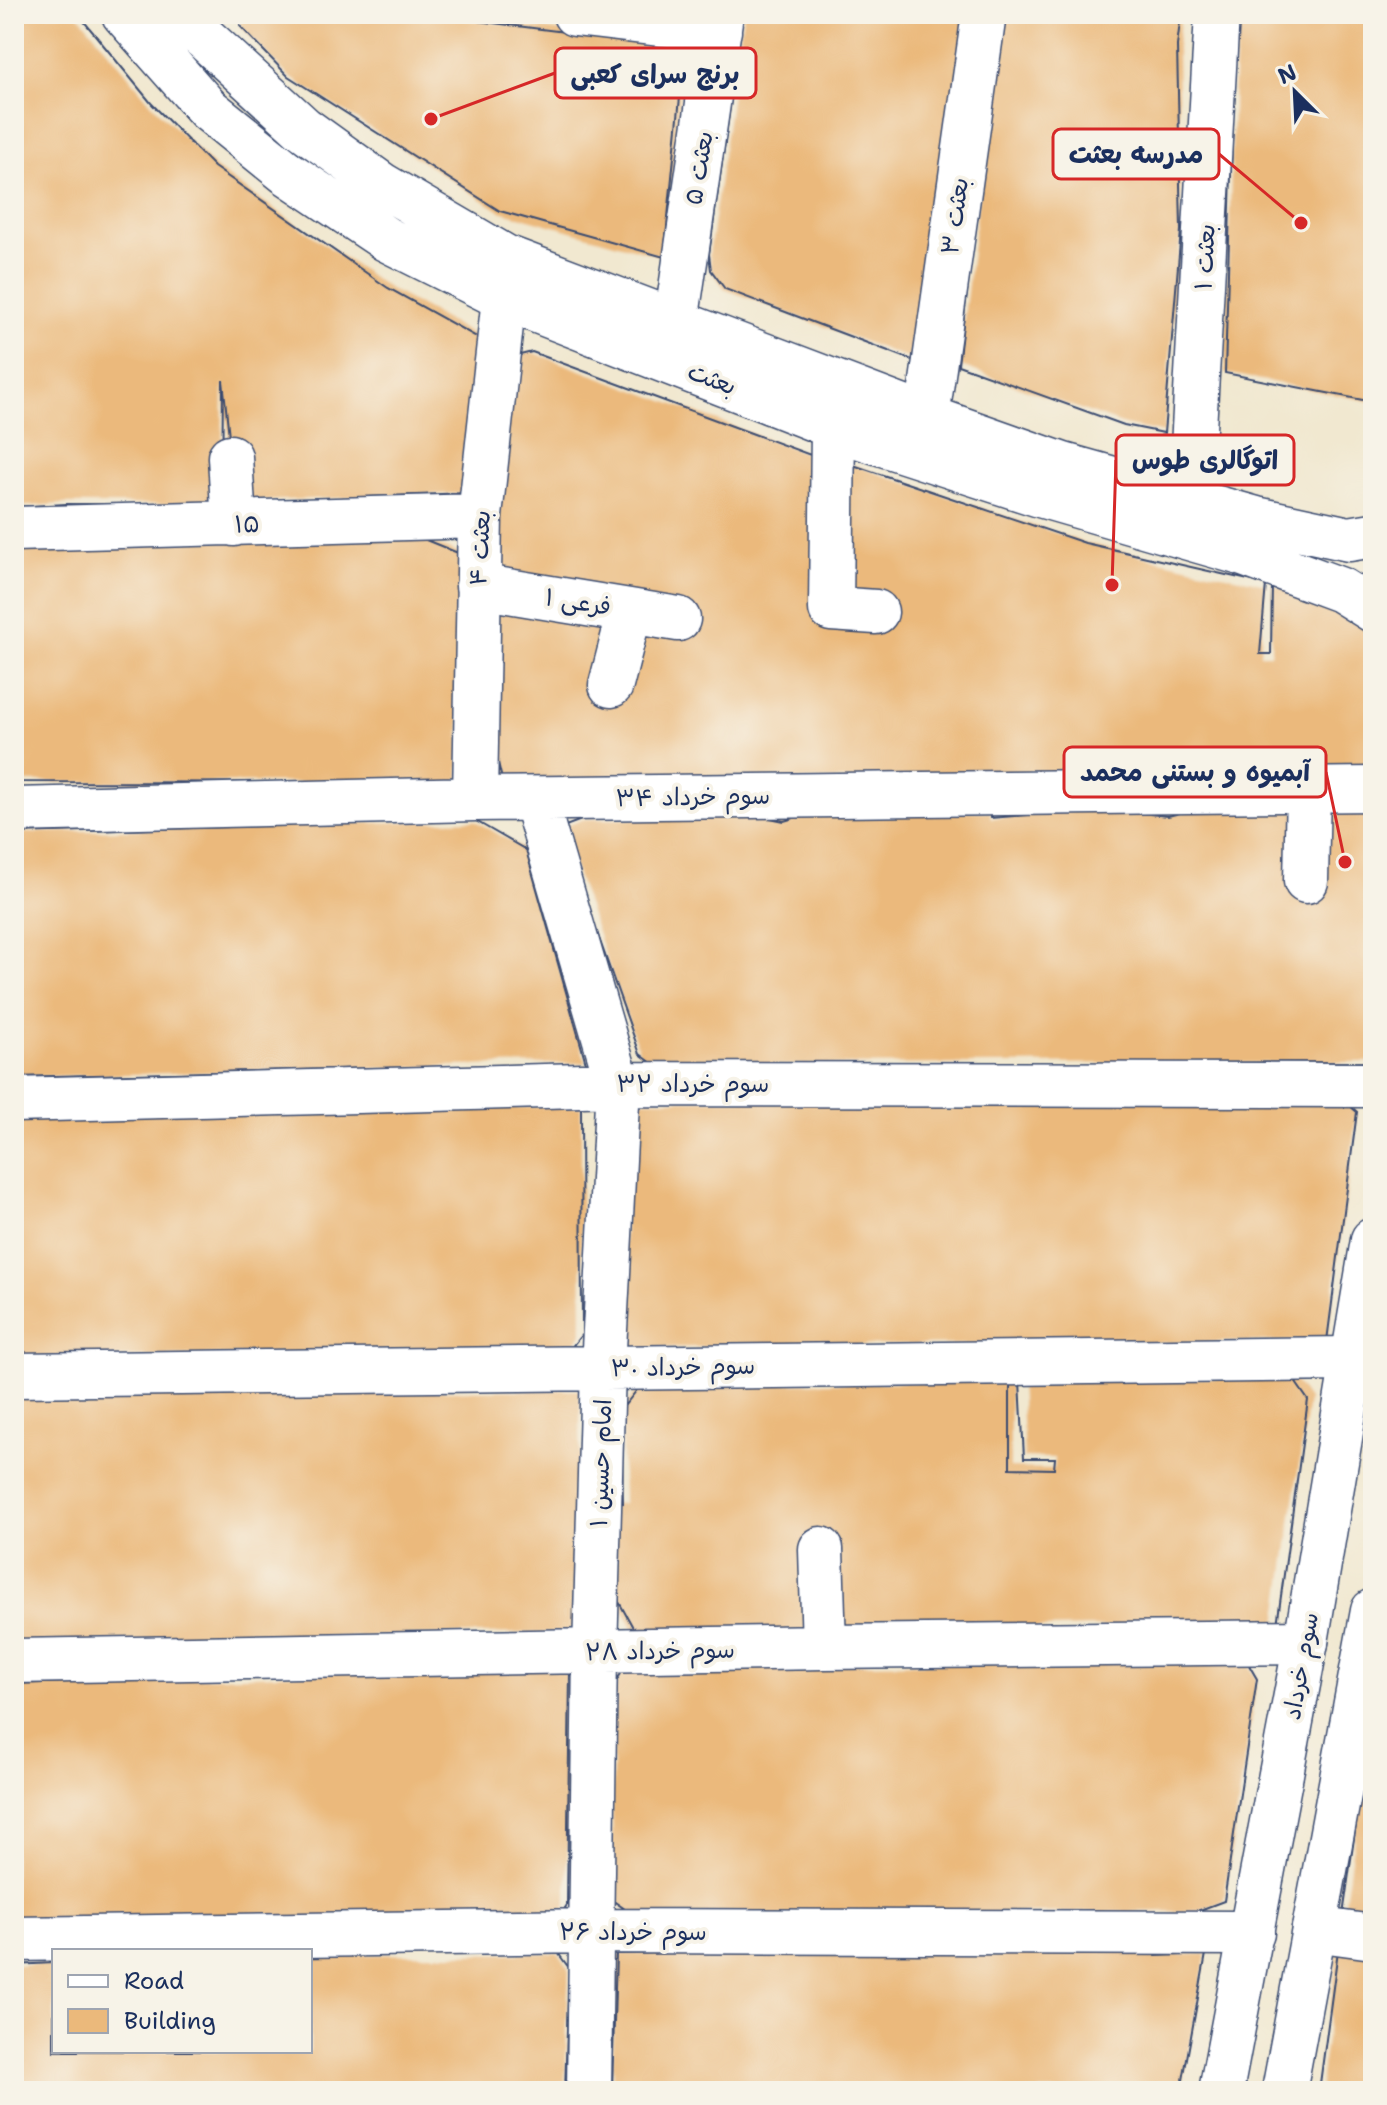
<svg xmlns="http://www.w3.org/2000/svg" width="1387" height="2105" viewBox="0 0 1387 2105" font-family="'Shantell Sans','Playpen Sans Arabic',sans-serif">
  <rect width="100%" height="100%" fill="#f7f3e8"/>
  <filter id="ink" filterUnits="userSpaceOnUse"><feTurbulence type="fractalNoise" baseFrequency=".0125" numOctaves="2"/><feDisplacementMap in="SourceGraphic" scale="16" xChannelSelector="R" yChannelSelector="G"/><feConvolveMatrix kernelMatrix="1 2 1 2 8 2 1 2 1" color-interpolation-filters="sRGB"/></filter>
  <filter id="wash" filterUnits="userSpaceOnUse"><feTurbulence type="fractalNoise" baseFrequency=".006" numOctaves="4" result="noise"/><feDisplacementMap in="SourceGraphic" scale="32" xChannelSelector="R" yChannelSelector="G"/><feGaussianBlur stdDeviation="1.8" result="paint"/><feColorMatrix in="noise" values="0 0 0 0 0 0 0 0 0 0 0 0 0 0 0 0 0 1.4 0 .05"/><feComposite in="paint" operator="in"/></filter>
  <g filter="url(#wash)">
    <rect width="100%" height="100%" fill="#f1e8d0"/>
    <g id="blocks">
      <!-- building -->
      <path fill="#ebb97b" d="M14 14H78L151 103 214 167 388 288 484 341 467 493 236 502 223 380 222 505 66 504 14 507Z
        M242 14H422L685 47 664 257 500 211 288 76 240 26Z
        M743 14H971L928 366 725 289 711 270 709 254Z
        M1001 14H1181L1177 46 1181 230 1164 433 1124 425 958 365Z
        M1239 14H1373V402L1225 373 1234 73Z
        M532 352 824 460 842 606 847 463 1085 543 1266 584 1260 654H1271L1272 584 1373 625V773L503 784 488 719 485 596 632 624 487 578 508 358Z
        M411 534 463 555 459 783 14 782V546Z
        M1315 802H1373V1062L656 1066 640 1054 560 828 584 819H711L741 812 784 821 815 812 990 811 991 818 1101 809 1168 816 1205 807Z
        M474 820 526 850 586 1063 14 1077V833Z
        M1338 1096 1357 1112 1327 1341 619 1348 630 1115 643 1100Z
        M581 1107 582 1334 570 1349 14 1359V1112Z
        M1292 1377 1308 1400 1277 1625 636 1633 619 1602 612 1504 623 1503 621 1410 641 1385 1010 1381V1468L1054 1469 1055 1458H1024L1020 1381Z
        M580 1390 582 1632 14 1644V1394Z
        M1246 1660 1257 1679 1224 1901 1197 1911 638 1918 612 1900 613 1686 626 1666Z
        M558 1665 570 1672 567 1905 558 1918 14 1924V1684Z
        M1373 1792V1927L1342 1922 1359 1803Z
        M1339 1943 1373 1948V2091H1319Z
        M1150 1944 1156 1956 1206 1954 1181 2091H612L616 1954Z
        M558 1953 569 1968 565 2091H14V1965L54 1963V2051H310V1955Z"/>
    </g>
  </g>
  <g filter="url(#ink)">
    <use href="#blocks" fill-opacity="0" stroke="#3b4b6f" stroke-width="2"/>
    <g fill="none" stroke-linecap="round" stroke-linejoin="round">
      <!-- minor casing -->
      <g stroke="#3b4b6f" stroke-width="47">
        <path id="minor" d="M575 14 719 31
          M676 323 721 14
          M927 417 984 14
          M833 427 831 609 876 612
          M230 457 234 524
          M1190 501 1217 14
          M14 529 480 516
          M478 586 678 619
          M611 685 630 611
          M475 799 480 516 504 298
          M535 799 618 1084 603 1368 595 1652 589 2091
          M14 810 475 799 1373 789
          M1306 881 1308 790
          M14 1100 618 1084 1373 1085
          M14 1375 1351 1359
          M821 1549 824 1647
          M14 1661 824 1647 1306 1642
          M1314 1929 1373 1937
          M14 1939 592 1931 1252 1933"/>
      </g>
      <!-- major casing -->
      <g stroke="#3b4b6f" stroke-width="47">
        <path id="major" d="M124 14 208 109 286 172 386 239 504 298 855 435 1040 495 1241 553 1341 590 1373 610
          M178 14 303 128 382 185 505 257 927 417 1063 465 1256 519 1349 539 1373 535
          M1221 2091 1306 1642 1373 1240
          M1284 2091 1373 1611"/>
      </g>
      <!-- minor -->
      <use href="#minor" stroke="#fff" stroke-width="44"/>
      <!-- major -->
      <use href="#major" stroke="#fff" stroke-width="44"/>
    </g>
  </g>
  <g text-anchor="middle" stroke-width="8" stroke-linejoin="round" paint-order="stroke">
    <!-- street labels -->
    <g font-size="24" fill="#1b2f5e" stroke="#f7f3e8">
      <text transform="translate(699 168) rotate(-81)" y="8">بعثت ۵</text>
      <text transform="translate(955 216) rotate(-82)" y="8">بعثت ۳</text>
      <text transform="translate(1205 257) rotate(-87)" y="8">بعثت ۱</text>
      <text transform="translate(712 379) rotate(21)" y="8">بعثت</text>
      <text transform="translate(247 524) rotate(-2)" y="8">۱۵</text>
      <text transform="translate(480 548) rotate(-87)" y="8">بعثت ۴</text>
      <text transform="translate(578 602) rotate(9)" y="8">فرعی ۱</text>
      <text transform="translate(693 797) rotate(-1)" y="8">سوم خرداد ۳۴</text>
      <text x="693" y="1092">سوم خرداد ۳۲</text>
      <text transform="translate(683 1367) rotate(-1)" y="8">سوم خرداد ۳۰</text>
      <text transform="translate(601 1463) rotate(-88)" y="8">امام حسین ۱</text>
      <text transform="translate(660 1651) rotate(-1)" y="8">سوم خرداد ۲۸</text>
      <text transform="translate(1301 1666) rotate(-80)" y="8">سوم خرداد</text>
      <text x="633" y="1940">سوم خرداد ۲۶</text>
    </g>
  </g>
  <!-- callouts -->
  <path fill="none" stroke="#d62828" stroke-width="3" d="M431 119L555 73M1301 223L1219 154M1112 585L1116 460M1345 862L1326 772"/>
  <g fill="#d62828" stroke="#f7f3e8" stroke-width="3">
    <circle cx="431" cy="119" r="8"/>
    <circle cx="1301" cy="223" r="8"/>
    <circle cx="1112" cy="585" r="8"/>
    <circle cx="1345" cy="862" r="8"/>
  </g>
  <g fill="#f7f3e8" stroke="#d62828" stroke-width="3">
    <rect x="555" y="48" width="201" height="50" rx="8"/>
    <rect x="1053" y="129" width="166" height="50" rx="8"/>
    <rect x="1116" y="435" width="178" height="50" rx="8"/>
    <rect x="1064" y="747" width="262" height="50" rx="8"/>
  </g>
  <g font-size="26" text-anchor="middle" font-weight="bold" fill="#1b2f5e">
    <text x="655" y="83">برنج سرای کعبی</text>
    <text x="1136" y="163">مدرسه بعثت</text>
    <text x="1205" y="469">اتوگالری طوس</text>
    <text x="1195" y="781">آبمیوه و بستنی محمد</text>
  </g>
  <!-- margin -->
  <rect width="1387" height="2105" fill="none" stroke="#f7f3e8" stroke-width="48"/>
  <!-- legend -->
  <rect x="52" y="1949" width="260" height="104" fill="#f7f3e8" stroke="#9fa5b1" stroke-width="2"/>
  <rect x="68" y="1975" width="40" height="12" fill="#ffffff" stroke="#9fa5b1" stroke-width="2"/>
  <text x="124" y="1989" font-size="24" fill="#1b2f5e">Road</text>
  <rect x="68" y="2009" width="40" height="24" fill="#ebb97b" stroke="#9fa5b1" stroke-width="2"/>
  <text x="124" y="2029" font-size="24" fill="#1b2f5e">Building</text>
  <!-- north arrow -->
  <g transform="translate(1295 92) rotate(336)" stroke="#f7f3e8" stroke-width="6" paint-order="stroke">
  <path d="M0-6L14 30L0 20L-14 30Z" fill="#1b2f5e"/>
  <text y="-12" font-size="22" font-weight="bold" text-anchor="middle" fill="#1b2f5e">N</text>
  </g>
</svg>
